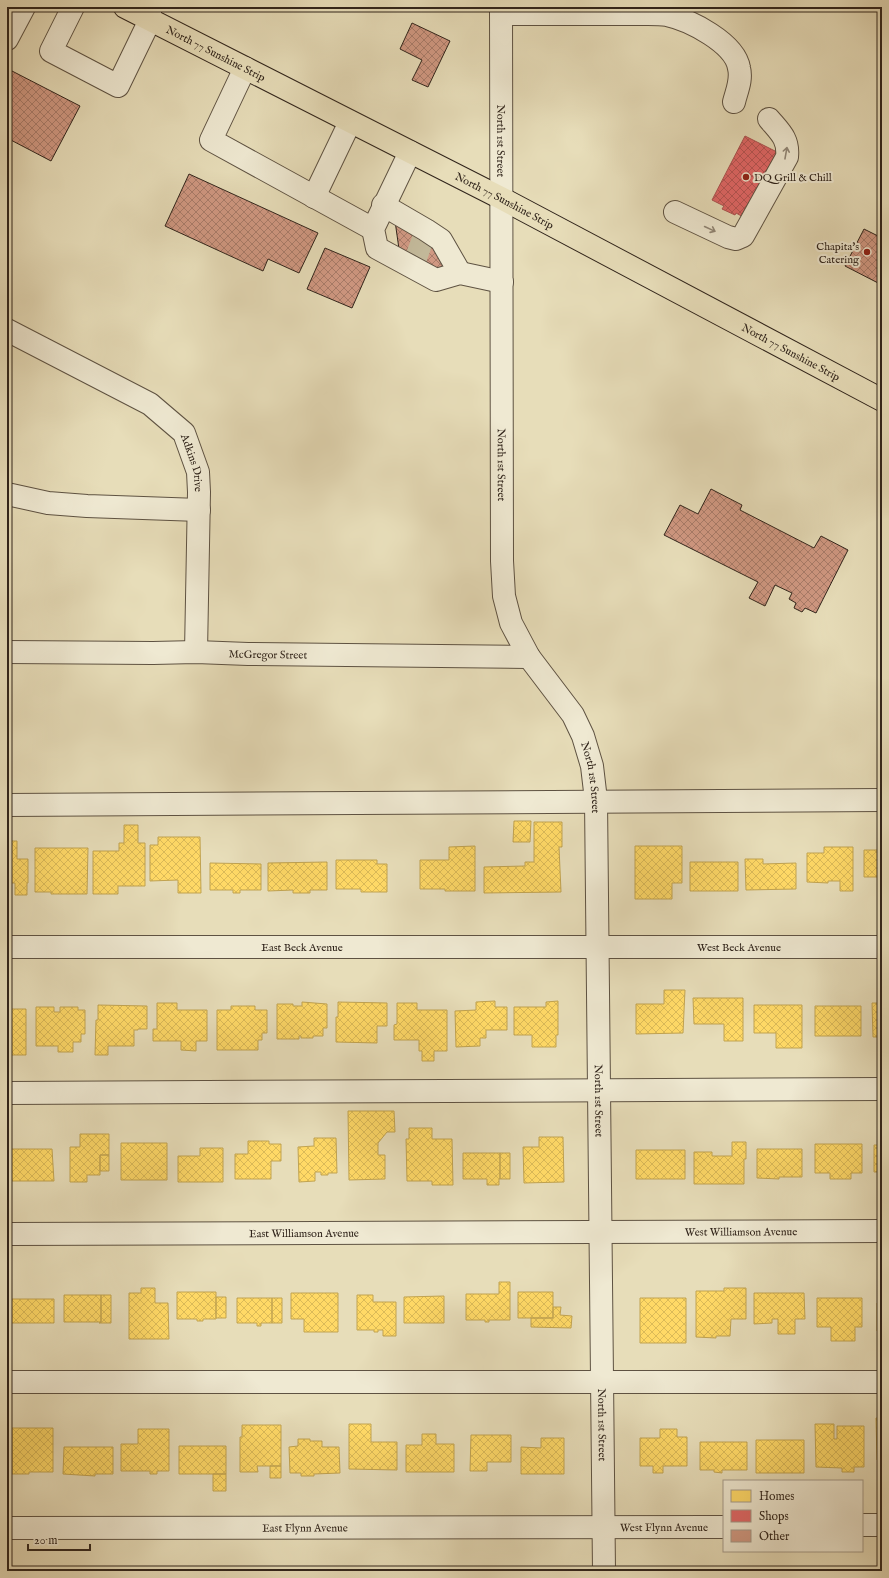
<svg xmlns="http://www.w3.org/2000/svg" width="889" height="1578" viewBox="0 0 889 1578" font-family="'IM FELL English',serif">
  <defs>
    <pattern id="homes-cross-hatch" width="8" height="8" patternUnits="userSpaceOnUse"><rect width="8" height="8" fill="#ffd966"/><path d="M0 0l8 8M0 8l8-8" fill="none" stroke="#dbba58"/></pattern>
    <pattern id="shops-cross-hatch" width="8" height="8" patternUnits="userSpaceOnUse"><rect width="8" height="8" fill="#e06666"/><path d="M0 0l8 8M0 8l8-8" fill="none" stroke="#b65453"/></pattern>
    <pattern id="building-cross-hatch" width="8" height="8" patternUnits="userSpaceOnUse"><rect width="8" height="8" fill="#d09882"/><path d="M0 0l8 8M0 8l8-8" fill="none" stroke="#a97c6a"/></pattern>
  </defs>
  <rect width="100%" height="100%" fill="#e7ddb9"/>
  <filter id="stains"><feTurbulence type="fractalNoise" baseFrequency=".005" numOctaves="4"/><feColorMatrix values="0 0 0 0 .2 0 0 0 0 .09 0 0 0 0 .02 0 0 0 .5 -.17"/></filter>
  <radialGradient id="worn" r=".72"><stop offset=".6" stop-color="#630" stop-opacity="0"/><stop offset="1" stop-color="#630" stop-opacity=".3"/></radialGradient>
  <!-- homes -->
  <path fill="url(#homes-cross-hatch)" stroke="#c1a350" d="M514 821H531L530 842H513Z
    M534 822H562V847H559L561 892 484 893V867L525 866V862H534Z
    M124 825H138V843H145V886H118V894H93V851H119V843H124Z
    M158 837H200L201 893H178V880L150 881V845H158Z
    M7 841H17V859H28V883H27V895H15V883H7Z
    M475 846V891H445V889H420V860H449V847Z
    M635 846H682V883H672V899H635Z
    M824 847H853V891H840V881H828V883L807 882V853H824Z
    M35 848H88L87 894H51V892H35Z
    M864 850H882V879H879V877H864Z
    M745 859H763V864L796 863V889L746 890Z
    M336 860H377V864H387V892H361V889H336Z
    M327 862V890H310V893H293V890L268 891V863Z
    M690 862H738V891H690Z
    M210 863 261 864V890H240V893H233V890H210Z
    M664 990H685L683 1033 636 1034V1004H664Z
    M693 998H743V1041H724V1024H694Z
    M495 1001V1007H507V1030H486V1038H480V1046L456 1047 455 1011 476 1010V1002Z
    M558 1001V1035H556V1047H532V1035H514V1007H546V1002Z
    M302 1002 327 1004V1028H323V1036H313V1038H301V1036H299V1039H277V1004H293V1006H302Z
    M338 1002 387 1003V1026H377V1043L336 1042V1017H338Z
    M157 1003H177V1010H207V1041H196V1051L181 1050V1041H153V1029H157Z
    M397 1003H417V1010H447V1051H434V1061H422V1051H419V1040H394V1025L397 1024Z
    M872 1003H882V1037H873Z
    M98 1005 147 1006V1029H138V1030H134V1046H108V1055H95L96 1020H98Z
    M754 1005H802V1048H776V1033H754Z
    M231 1006H255V1010H267V1033H262V1040H258V1050H217V1010H231Z
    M815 1006H861V1036H815Z
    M36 1007H54V1012H60V1007H78V1010H85V1034H81V1042H73V1052H58V1046H36Z
    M7 1009H26V1055H7Z
    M348 1111H394L395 1132H387L378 1143V1155H385V1179L349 1180Z
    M409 1128H432V1139H452L453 1185H432V1181H407L406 1139H409Z
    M80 1134H109V1155H100V1175H87V1182H70V1147H80Z
    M539 1137H563L564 1182 524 1183 523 1147H539Z
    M314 1138H336L337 1173H328V1175H321V1172H315V1181L299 1182 298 1147 314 1146Z
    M248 1141H269V1144H281V1161H271V1179H235V1154H248Z
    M732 1142H746V1159H744V1184H694V1152H712V1156H732Z
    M121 1143H167V1180H121Z
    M815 1144H862V1173H851V1179H830V1173H815Z
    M874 1145H882V1172H874Z
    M200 1148H223V1182H178V1156H200Z
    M7 1149H52L54 1181H7Z
    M757 1149H802V1177H779V1179L757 1178Z
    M636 1150H685V1179H636Z
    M463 1153H500V1179H499V1185H487V1179H463Z
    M500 1153H510V1179H500Z
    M100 1155H109V1171H100Z
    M499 1282H510V1320H489V1322H485V1320H466V1294H499Z
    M141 1288H155V1303H168L169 1339H129V1293H141Z
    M724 1288H746V1319H731L730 1336H716V1338L696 1337V1291H724Z
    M177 1292H216V1319H203V1321H197V1319H177Z
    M518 1292H553V1318H518Z
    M291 1293H338V1332H304V1319H291Z
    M754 1293H804L805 1319H795V1334H778V1319H772V1323L754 1324Z
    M64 1295H101V1322H64Z
    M101 1295H111V1323H99L101 1322Z
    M357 1295H373V1302H396V1336H383V1330H378V1332H374V1330H357Z
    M444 1296V1323H404V1297Z
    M216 1297H226V1318H216Z
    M237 1298H272V1323H261V1326H257V1323H237Z
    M272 1298H282V1323H272Z
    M640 1298H686V1343H640Z
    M817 1298H862V1327H855V1341H831V1327H817Z
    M8 1299H54V1323H8Z
    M877 1303H882V1331H877Z
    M553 1307H561L560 1315 572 1316 571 1328 531 1327V1318H553Z
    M876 1418H882V1460H877Z
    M349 1424H371V1442H397V1470L349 1469Z
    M815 1424H834V1439H837V1426H864V1467H854V1472H842V1468L816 1467Z
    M242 1425H281V1466H257L258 1472H240V1437H242Z
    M12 1428H53V1472H29V1474H12Z
    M138 1429H169V1471H157V1474H150V1471H121V1444H138Z
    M660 1429H677V1437H687V1466H663V1473H653V1466H640V1438H660Z
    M422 1434H436V1444H454V1472H406V1445H422Z
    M471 1435H511V1462H487V1471H470Z
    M541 1438H564V1474H521V1447L541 1448Z
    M298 1439H310V1441H322V1447H339L340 1473 314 1474V1476H301V1473H290L289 1447 298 1446Z
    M756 1440H804V1473H756Z
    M700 1442H747V1470H722V1473L714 1472V1470H700Z
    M179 1446H226V1474H179Z
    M64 1447H113V1474H95V1476L63 1474Z
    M270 1466H281V1478H270Z
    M213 1474H226V1491H213Z"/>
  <!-- shops -->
  <path fill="url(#shops-cross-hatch)" stroke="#ab5250" d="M745 136 781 154 747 219 736 213 735 215 722 209 724 206 712 200Z"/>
  <!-- building -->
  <path fill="url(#building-cross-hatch)" stroke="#30241b" d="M412 23 450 41 428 87 412 80 422 60 400 49Z
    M12 71 80 106 51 161 7 138V80Z
    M189 174 318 233 299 273 268 259 263 271 165 226Z
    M395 221 441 245 447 274 399 249Z
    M864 229 882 238V285L845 266Z
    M325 248 370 267 352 308 307 289Z
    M711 489 742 505 740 510 814 548 821 536 848 550 816 613 805 608 802 612 794 608 796 603 789 599 792 593 775 585 765 606 749 598 758 582 664 535 680 505 698 514Z"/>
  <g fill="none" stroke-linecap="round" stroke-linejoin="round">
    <!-- minor-tunnel -->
    <path stroke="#c2b899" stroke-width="22" stroke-dasharray="22 11" stroke-linecap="butt" d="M416 258 424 236"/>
    <!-- minor casing -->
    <g stroke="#5e5242" stroke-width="24">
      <g id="minor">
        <path d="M73 7 51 51 118 86 150 20V7"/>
        <path id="s1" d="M501 7 502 561 504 596 511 623 529 657 573 715 583 736 592 766 596 800 604 1571"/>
        <path d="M501 14H648C654 14 661 14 667 15 690 20 735 43 739 68 742 80 737 90 734 102"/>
        <path d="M7 39 24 7"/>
        <path d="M245 68 211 140 373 229"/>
        <path d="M410 152 373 229 377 248 436 280 460 273 502 282"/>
        <path d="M314 197 350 122"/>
        <path d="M383 205 426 230 441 240 460 273"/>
        <path d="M675 212 728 237 736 239 743 236 787 157C789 139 780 132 769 119"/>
        <path id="s2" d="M7 330 150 404 184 433 198 472 199 492 196 652"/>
        <path d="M7 494 48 503 87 506 199 510"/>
        <path id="s3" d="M7 652 153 653 196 652 248 654 529 657"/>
        <path d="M7 805 882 800"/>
        <path id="s4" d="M7 947H882"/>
        <path d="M7 1093 882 1089"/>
        <path id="s5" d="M7 1234 882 1231"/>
        <path d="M7 1382H882"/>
        <path d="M862 1525H882"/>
        <path id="s6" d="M7 1528 724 1527"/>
      </g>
    </g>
    <!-- major casing -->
    <g stroke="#30241b" stroke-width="24">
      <g id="major">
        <path id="s7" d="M125 7 501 198 882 400"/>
      </g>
    </g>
    <!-- minor -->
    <use href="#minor" stroke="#efe9d2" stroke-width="22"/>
    <!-- major -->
    <use href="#major" stroke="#e7ddb9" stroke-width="22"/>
  </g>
  <!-- one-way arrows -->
  <defs><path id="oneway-shaft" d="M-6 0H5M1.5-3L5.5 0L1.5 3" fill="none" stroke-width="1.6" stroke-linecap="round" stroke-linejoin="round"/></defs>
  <g stroke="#908676">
    <use href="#oneway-shaft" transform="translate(786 153) rotate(-80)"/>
    <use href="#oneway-shaft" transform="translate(710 229) rotate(25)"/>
  </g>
  <!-- markers -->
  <g fill="#8f2418" stroke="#efe9d2" stroke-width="1.5">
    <circle cx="746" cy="177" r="4"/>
    <circle cx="867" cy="252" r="4"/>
  </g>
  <g text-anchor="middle" stroke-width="4" stroke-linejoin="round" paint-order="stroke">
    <!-- street labels -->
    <g font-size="11" fill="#30241b" stroke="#efe9d2">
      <text dy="4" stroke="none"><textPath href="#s7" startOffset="102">North 77 Sunshine Strip</textPath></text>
      <text dy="4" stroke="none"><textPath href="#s1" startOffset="134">North 1st Street</textPath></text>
      <text dy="4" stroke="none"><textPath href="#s7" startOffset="426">North 77 Sunshine Strip</textPath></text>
      <text dy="4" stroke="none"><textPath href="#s7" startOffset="750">North 77 Sunshine Strip</textPath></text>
      <text dy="4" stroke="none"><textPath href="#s2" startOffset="237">Adkins Drive</textPath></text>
      <text dy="4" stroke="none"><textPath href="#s1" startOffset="458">North 1st Street</textPath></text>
      <text dy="4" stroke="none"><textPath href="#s3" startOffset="261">McGregor Street</textPath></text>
      <text dy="4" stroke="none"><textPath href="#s1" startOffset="794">North 1st Street</textPath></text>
      <text dy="4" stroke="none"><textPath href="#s4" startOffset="295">East Beck Avenue</textPath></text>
      <text dy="4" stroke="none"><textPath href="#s4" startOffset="732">West Beck Avenue</textPath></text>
      <text dy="4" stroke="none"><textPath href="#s1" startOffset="1118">North 1st Street</textPath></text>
      <text dy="4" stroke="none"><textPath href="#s5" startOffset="734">West Williamson Avenue</textPath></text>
      <text dy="4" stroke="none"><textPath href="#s5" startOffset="297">East Williamson Avenue</textPath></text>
      <text dy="4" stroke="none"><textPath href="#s1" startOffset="1442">North 1st Street</textPath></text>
      <text dy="4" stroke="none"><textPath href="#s6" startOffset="657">West Flynn Avenue</textPath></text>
      <text dy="4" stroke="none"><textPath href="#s6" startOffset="298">East Flynn Avenue</textPath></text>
    </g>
    <!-- poi labels -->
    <g font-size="11" fill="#30241b" stroke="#efe9d2" text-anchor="start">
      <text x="754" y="181">DQ Grill &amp; Chill</text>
      <text x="859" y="250" text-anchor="end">Chapita's<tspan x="859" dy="13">Catering</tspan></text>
    </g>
  </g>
  <!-- margin -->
  <rect width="889" height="1578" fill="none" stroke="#e7ddb9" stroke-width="24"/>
  <rect x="8" y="8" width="873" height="1562" fill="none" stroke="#30241b" stroke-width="2"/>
  <rect x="12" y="12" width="865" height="1554" fill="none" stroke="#30241b"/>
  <!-- legend -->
  <rect x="723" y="1480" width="140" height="72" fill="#efe9d2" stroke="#a39a89"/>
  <rect x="731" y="1490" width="20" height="12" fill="#ffd966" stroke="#a39a89"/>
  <text x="759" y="1500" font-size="12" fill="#30241b">Homes</text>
  <rect x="731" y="1510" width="20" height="12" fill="#e06666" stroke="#a39a89"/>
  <text x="759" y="1520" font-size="12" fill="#30241b">Shops</text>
  <rect x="731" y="1530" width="20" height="12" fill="#d09882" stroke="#a39a89"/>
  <text x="759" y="1540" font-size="12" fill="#30241b">Other</text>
  <!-- scale -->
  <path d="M28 1544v6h62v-6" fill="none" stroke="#30241b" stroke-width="2"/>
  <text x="34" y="1544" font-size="12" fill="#30241b" stroke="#efe9d2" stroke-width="3" paint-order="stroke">20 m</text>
  <rect width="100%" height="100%" filter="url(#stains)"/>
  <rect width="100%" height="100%" fill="url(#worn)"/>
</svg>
